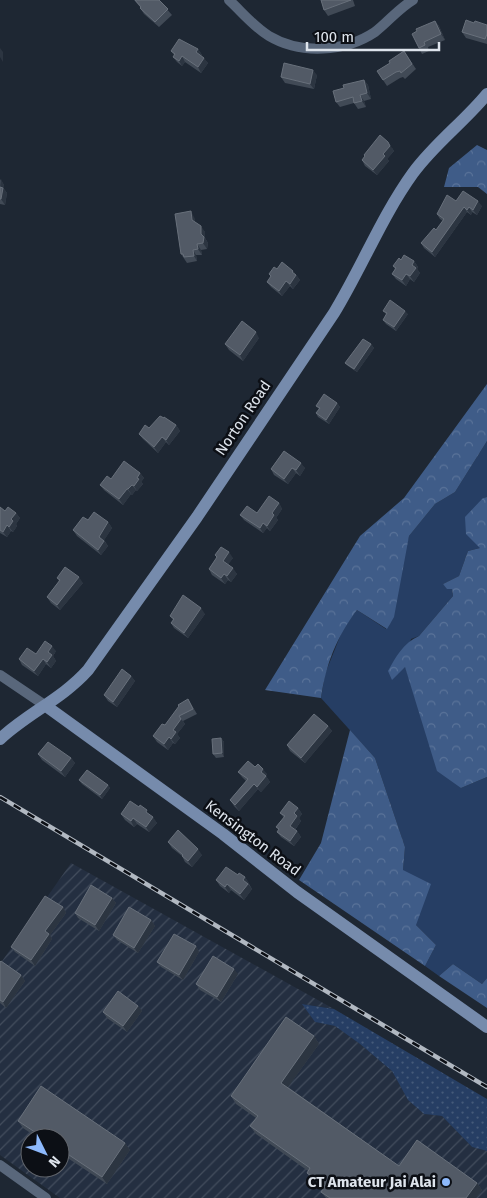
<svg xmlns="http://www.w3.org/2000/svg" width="487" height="1198" viewBox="0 0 487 1198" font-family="'Fira Sans',sans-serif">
  <defs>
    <pattern id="industrial-furrows" width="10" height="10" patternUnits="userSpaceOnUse" patternTransform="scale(1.25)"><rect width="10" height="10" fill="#242f41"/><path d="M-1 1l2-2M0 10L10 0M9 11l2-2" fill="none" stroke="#434d5d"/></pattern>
    <pattern id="forest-crowns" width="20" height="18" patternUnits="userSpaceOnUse" patternTransform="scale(1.25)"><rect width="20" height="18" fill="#3f5c88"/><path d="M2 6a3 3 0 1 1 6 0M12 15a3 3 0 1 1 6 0" fill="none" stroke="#5a7399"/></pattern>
    <pattern id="park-dots" width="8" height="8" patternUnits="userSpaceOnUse" patternTransform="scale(1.25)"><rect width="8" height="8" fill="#263e64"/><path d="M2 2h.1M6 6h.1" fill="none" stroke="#455a7a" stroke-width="1.8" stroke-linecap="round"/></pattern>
  </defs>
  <rect width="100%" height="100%" fill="#1e2733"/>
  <!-- industrial -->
  <path fill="url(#industrial-furrows)" fill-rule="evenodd" d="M71 863 334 1009 303 1004 315 1022 335 1026 360 1044 392 1071 408 1100 424 1114 442 1116 472 1147 487 1151V1198H60L0 1155V964ZM30 1138H60V1168H30Z"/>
  <!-- grass -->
  <path fill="#263e64" d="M487 441V497L483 498 480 548 468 551 459 576 443 584 452 589 453 596 419 636 411 639 405 666 419 709 461 788 487 777V978L482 984 453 964 439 976 425 966 436 945 416 925 403 870 405 847 375 758 321 698 325 674 343 629 357 610 386 629 409 536 435 504 455 492Z"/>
  <!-- forest -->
  <path fill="url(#forest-crowns)" d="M477 145 487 150V194L478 187H444L449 168Z
    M487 384V441L455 492 435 504 409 536 394 617 387 629 357 610C336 638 326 664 321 698L265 690 360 536 404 498Z
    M487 497V777L461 788 437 771 405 667 392 680 388 671C396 657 403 643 419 636L453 596 452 589H447L443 584 459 576 468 551 480 548 466 534 465 517 483 498Z
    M350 730 375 758 405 847 403 870 431 884 416 925 436 945 425 966 299 880 321 843Z
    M453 964 482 984 487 978V1008L439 976Z"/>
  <!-- park -->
  <path fill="url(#park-dots)" d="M302 1004 334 1009 487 1099V1151L472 1147 442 1116 424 1114 408 1100 392 1071 360 1044 335 1026 315 1022Z"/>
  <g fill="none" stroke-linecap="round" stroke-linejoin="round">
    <!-- street -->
    <path stroke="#59677b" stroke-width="10" d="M229 0C242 12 254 27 269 36 301 55 345 52 375 32 388 22 398 9 413 0
      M0 675 46 706
      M0 1165 46 1198"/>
    <!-- secondary -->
    <path stroke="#768bac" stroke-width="12" d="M46 706 223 834 297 892 487 1027
      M0 739C28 713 62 699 88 670L197 517 334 313C362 267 382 216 413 173 435 143 464 122 487 94"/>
    <!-- rail casing -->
    <g stroke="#b1b8c1" stroke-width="4.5">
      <path id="rail" d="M0 797 487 1087"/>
    </g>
    <!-- rail -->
    <use href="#rail" stroke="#0c0f15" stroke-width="2.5" stroke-dasharray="8" stroke-linecap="butt"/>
  </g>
  <!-- wall -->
  <path fill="#414a56" d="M134 0H159L172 15 159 27 144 14 140 8H141Z
    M321 0H353L355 6 328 16 324 10Z
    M435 21 439 26 445 40 428 47 429 51 422 54 419 48 417 31Z
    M474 23 487 25V44L466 38 462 32Z
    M198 49 202 55 201 56 208 63 201 73 185 62 182 66 177 62 173 57 174 55 171 51Z
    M408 57 416 69 405 79 403 77 400 78 387 86 383 80Z
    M317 75 314 89 285 83 281 77Z
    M364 80 368 85 371 99 364 101 366 107 358 109 354 103 340 107 336 102 344 88Z
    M392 148 394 151 387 159 389 161 377 175 365 166 362 160 365 156 364 155Z
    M0 179 4 185V189L7 193 5 205 0 204Z
    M456 201 482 206 477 215 472 212 471 215 467 212 435 257 424 248 421 243 436 230 443 221 440 219 437 214Z
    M194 217 195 222 205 232V238L208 243 207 249 201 250 202 255H196L197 261 187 263 181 254Z
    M401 260 414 261 418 267 417 269 420 273 414 282 410 279 406 286 396 279 392 274 395 269 393 266Z
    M277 269 293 271 300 280 293 289 290 286 282 296 271 287 267 282 271 277 269 274Z
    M383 311 408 314 396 331 386 324 383 320 387 315Z
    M259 338 243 361 229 350 225 344Z
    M371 344 374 348 357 372 348 366 345 363Z
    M337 403 340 407 329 424 318 417 316 413 319 409 316 406Z
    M176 425 180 431 169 445 166 442 158 453 143 439 139 434 149 428Z
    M284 451 305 468 300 476 296 473 288 484 274 475 271 469Z
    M140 473 144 478 141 482 143 484 137 491 136 490 132 495 131 494 123 505 104 490 100 485 111 479Z
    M279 503 282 509 276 518 278 520 270 531 267 528 263 533 244 520 240 515 257 513Z
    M0 507 5 511 16 513 20 518 16 524 17 526 13 532 11 531 7 537 0 533Z
    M88 520 108 522 112 528 104 540 108 546 101 555 77 536 73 530Z
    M215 555 233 558 228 564 237 574 231 582 228 580 225 584 212 575 209 569 217 558Z
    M57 578 83 583 60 610 51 603 47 597 59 581Z
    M205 614 188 638 174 628 171 623 173 620 170 616Z
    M56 651 53 656 56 661 51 668 46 664 38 676 22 665 19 659 36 654Z
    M131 676 135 681 117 707 108 701 104 695Z
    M188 699 197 714 183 721 185 724 177 734 180 738 175 744 173 743 168 750 157 742 153 736 165 725Z
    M328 726 332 731 305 763 290 751 287 745Z
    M221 738 224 742V757L216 758 213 754Z
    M38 754 71 758 75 763 65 777 42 760Z
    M255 767 267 774 266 776 270 782 261 792 258 789 239 811 234 806 230 800 246 781 242 777 238 772Z
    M79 780 108 785 110 788 102 799 82 784Z
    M298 808 302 814 299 818 301 821 295 830 297 831 301 837 294 846 281 837 277 832 279 830 276 827 284 818 280 813Z
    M121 814 151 816 157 823 149 832 137 824 134 827 125 820Z
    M168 842 202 855 192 867 185 862 182 856 172 848Z
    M238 875 245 877 252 889 244 900 231 890 229 893 220 886 216 880Z
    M112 898 116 903 99 931 78 918 75 913Z
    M63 907 66 913 50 935 52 939 35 966 15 952 11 947Z
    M151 920 155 926 138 953 117 940 113 935Z
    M196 946 199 952 183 980 161 967 157 962Z
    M0 962 21 975 25 981 6 1008 0 1003Z
    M238 974 221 1002 200 990 196 984Z
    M138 1006 142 1011 127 1032 107 1018 103 1012Z
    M314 1036 319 1044 288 1087 399 1166 477 1183 482 1190 476 1198H326L321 1192 324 1188 312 1180 307 1173 308 1171 256 1134 250 1126 256 1118 236 1104 231 1096Z
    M18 1121 125 1143 130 1150 107 1184 60 1153V1138H38L23 1128Z"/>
  <!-- shaded-wall -->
  <path fill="#2c3541" d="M435 21 439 26 445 40 441 34Z
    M0 48 3 52V62L0 57Z
    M198 49 202 55 200 58 196 52Z
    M182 56 185 62 182 66 179 61Z
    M204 58 208 63 201 73 198 67Z
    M313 70 317 75 314 89 310 84Z
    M364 80 368 85 371 99 367 93Z
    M360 95 364 101 366 107 362 101Z
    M388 142 394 151 387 159 389 161 377 175 373 170 383 154Z
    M1 179 4 185V189L7 193 5 205 1 199 0 188Z
    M478 201 482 206 477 215 473 210Z
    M464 207 467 212 435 257 432 252Z
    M469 207 472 212 471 215 467 210Z
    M191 211 194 217 196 225 192 220Z
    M201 226 205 232V238L208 243 207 249 203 243 201 234Z
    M197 244 201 250 202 255 198 249Z
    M193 250 196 255 197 261 194 256Z
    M414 261 418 267 417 269 420 273 414 282 410 276 412 265Z
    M293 271 300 280 293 289 290 284Z
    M406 274 410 279 406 286 402 280Z
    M286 281 290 286 282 296 279 291Z
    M405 311 408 314 396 331 394 327Z
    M256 332 259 338 243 361 240 355Z
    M371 344 374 348 357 372 354 369Z
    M337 403 340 407 329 424 326 420Z
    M176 425 180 431 169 445 166 440Z
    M162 437 166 442 158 453 154 447Z
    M301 463 305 468 300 476 296 470Z
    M292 468 296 473 288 484 284 479Z
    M140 473 144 478 141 482 143 484 137 491 134 486 137 478Z
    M132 485 136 490 132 495 128 489Z
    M127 489 131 494 123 505 119 499Z
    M279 503 282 509 276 518 278 520 270 531 267 526 272 513Z
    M16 513 20 518 16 524 17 526 13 532 9 527 11 519Z
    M108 522 112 528 103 542 99 537Z
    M263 523 267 528 263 533 260 528Z
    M7 525 11 531 7 537 3 532Z
    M104 541 108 546 101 555 98 550Z
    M229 552 233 558 227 566 223 561Z
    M233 568 237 574 231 582 227 576Z
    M224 574 228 580 225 584 221 578Z
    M79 577 83 583 60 610 57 605Z
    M201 608 205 614 188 638 184 633Z
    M52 646 56 651 53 656 56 661 51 668 47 662 48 652Z
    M43 659 46 664 38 676 34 671Z
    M131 676 135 681 117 707 113 702Z
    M181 719 185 724 177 734 180 738 175 744 171 739 173 730Z
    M328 726 332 731 305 763 301 758Z
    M169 737 173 743 168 750 164 744Z
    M221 738 224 742V757L222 753Z
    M71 758 75 763 65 777 61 771Z
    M263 769 267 774 265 777 261 772Z
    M266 776 270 782 261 792 257 787Z
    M254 784 258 789 239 811 235 805Z
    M108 785 110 788 102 799 100 795Z
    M298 808 302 814 299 818 301 821 294 831 290 826 294 813Z
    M153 817 157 823 149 832 146 827Z
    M133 818 137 824 134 827 131 821Z
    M297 831 301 837 294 846 290 841Z
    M198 849 202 855 192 867 188 861Z
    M245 877 249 883 247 885 243 880Z
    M227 884 231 890 229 893 225 887Z
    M248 884 252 889 244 900 240 894Z
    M112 898 116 903 99 931 95 925Z
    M63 907 66 913 50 935 52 939 35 966 31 960 45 931Z
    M151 920 155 926 138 953 134 948Z
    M196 946 199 952 183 980 179 975Z
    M234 969 238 974 221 1002 217 997Z
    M21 975 25 981 6 1008 3 1002Z
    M138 1006 142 1011 127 1032 123 1026Z
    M314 1036 319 1044 286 1090 281 1083Z
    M125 1143 130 1150 107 1184 102 1177Z
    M477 1183 482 1190 476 1198H466Z"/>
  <!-- building -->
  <path fill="#525a66" stroke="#68707b" d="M135 0H159L168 9 155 22 140 8 141 7Z
    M321 0H351L324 10Z
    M466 20 474 23 475 21 487 25V34L485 39 462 32Z
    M435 21 441 34 424 42 425 45 419 48 412 34 417 31 416 29Z
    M179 39 198 49 196 52 204 58 198 67 182 56 179 61 173 57 175 54 171 51Z
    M404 51 412 64 401 73 400 71 396 72 383 80 377 71 390 63 389 61Z
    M284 63 313 70 310 84 281 77Z
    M364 80 367 93 360 95 362 101 354 103 353 97 336 102 333 91 344 88 343 85Z
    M380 135 388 142 390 146 383 154 385 156 373 170 362 160 365 156 364 155Z
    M0 187 3 188 1 199H0Z
    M463 191 478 201 473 210 469 207 467 210 464 207 432 252 421 243 434 228 436 230 444 219 437 214 447 195 456 201Z
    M191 211 192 220 201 226V234L204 237 203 243 197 244 198 249 193 250 194 256 184 257 183 254H181L175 214Z
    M404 255 414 261 412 265 416 268 410 276 406 274 402 280 392 274 396 268 393 266 399 258 401 260Z
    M282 262 293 271 292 272 296 275 290 284 286 281 279 291 267 282 271 276 269 274 274 267 277 269Z
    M390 300 405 311 394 327 383 320 387 313 383 311Z
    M242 321 256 332 240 355 225 344Z
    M363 339 371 344 354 369 345 363Z
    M324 394 337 403 326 420 316 413 320 408 316 406Z
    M160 416 164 418V417L176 425 166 440 162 437 154 447 139 434 145 425 149 428Z
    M284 451 301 463 296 470 292 468 284 479 271 469Z
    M124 461 140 473 137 478 139 479 134 486 132 485 128 489H127L119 499 100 485 107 476 111 479Z
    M269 496 279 503 272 513 274 515 267 526 263 523 260 528 240 515 247 506 257 513Z
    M0 507 5 511 8 507 16 513 11 519 13 521 9 527 7 525 3 532 0 530Z
    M94 512 108 522 99 537 104 541 98 550 73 530 83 517 88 520Z
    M221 547 229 552 223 561 233 568 227 576 224 574 221 578 209 569 217 557 215 555Z
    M65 567 79 577 57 605 47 597 60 580 57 578Z
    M183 595 201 608 184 633 171 623 174 619 170 616Z
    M45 641 52 646 48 652 52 655 47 662 43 659 34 671 19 659 27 648 36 654Z
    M122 669 131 676 113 702 104 695Z
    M188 699 193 709 179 716 181 719 173 730 176 732 171 739 169 737 164 744 153 736 162 724 165 725 179 706 178 705Z
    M314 714 328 726 301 758 287 745Z
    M221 738 222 753 213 754 212 739Z
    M48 742 71 758 61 771 38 754Z
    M248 761 255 767 258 764 263 769 261 772 266 776 257 787 254 784 235 805 230 800 248 779 238 772Z
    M87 770 108 785 100 795 79 780Z
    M130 801 139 807 140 805 147 810 146 812 153 817 146 827 133 818 131 821 121 814Z
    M289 801 298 808 294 813 297 816 290 826 297 831 290 841 277 832 279 829 276 827 285 816 280 813Z
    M178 830 198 849 188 861 182 856 183 855 168 842Z
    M226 867 238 875 239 873 245 877 243 880 248 884 240 894 227 884 225 887 216 880Z
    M91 885 112 898 95 925 75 913Z
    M45 896 63 907 45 931 49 934 31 960 11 947Z
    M129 907 151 920 134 948 113 935Z
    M174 934 196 946 179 975 157 962Z
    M213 956 234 969 217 997 196 984Z
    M1 961 21 975 3 1002 0 1000V962Z
    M118 991 138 1006 123 1026 103 1012Z
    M286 1017 314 1036 281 1083 399 1166 417 1140 477 1183 466 1198H330L321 1192 325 1186 307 1173 310 1168 250 1126 258 1116 231 1096Z
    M41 1086 125 1143 102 1177 60 1149V1138H44L18 1121Z"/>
  <!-- markers -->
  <circle fill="#8db9fc" stroke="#0c0f15" stroke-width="2" cx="446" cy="1182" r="5"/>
  <g text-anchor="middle" stroke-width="5" stroke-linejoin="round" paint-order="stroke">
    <!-- street labels -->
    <g font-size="15" fill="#dee4ec" stroke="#0c0f15">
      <text transform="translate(243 418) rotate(-56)" y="5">Norton Road</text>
      <text transform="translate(253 838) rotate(37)" y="5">Kensington Road</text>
    </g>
    <!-- poi labels -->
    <g font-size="15" font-weight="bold" fill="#dee4ec" stroke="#0c0f15" text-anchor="end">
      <text x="436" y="1187">CT Amateur Jai Alai</text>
    </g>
  </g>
  <!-- north arrow -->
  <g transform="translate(45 1153) rotate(132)"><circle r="24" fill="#0c0f15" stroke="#60646b"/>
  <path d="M0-4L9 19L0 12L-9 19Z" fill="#8db9fc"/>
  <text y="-8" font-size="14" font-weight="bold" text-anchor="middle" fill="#dee4ec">N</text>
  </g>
  <!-- scale -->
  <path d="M307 42v8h132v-8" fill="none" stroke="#dee4ec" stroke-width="2.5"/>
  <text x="314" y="42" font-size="15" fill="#dee4ec" stroke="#0c0f15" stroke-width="4" paint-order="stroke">100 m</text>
</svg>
